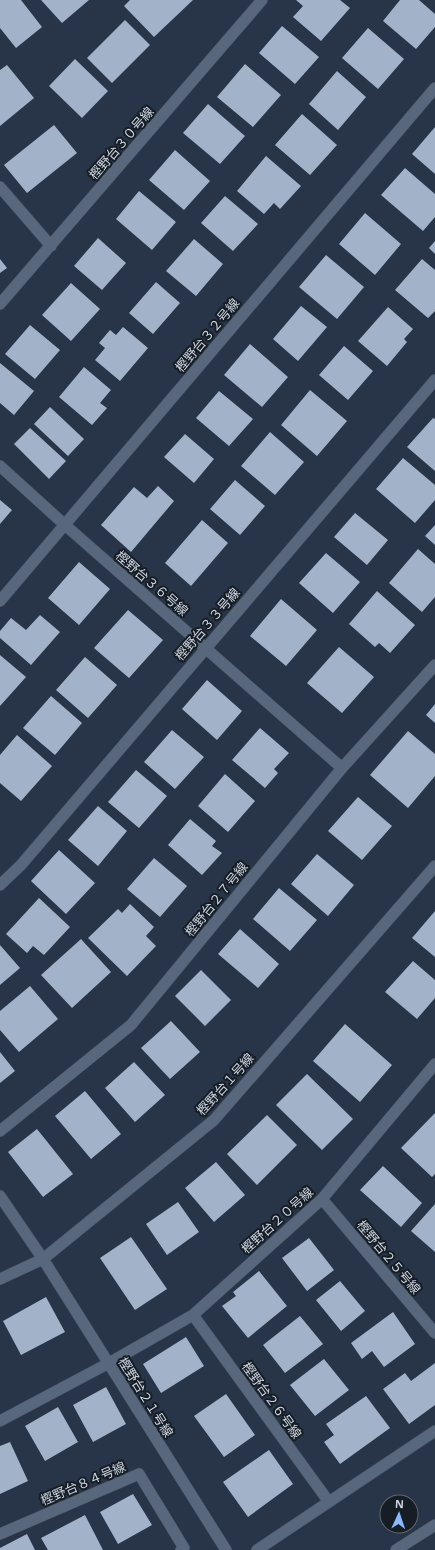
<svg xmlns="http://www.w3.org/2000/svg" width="435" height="1550" viewBox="0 0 435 1550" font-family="'Noto Sans','Noto Sans JP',sans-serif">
  <rect width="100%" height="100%" fill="#283548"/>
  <!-- building -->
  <path fill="#a2b2c9" d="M0 0H21L42 27 16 48 0 28Z
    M41 0H89L62 23Z
    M130 0H193L154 37 124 6Z
    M296 0H340L350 8 321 41 293 17 303 6Z
    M400 0H419L435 14V27L416 49 383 21Z
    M125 20 150 45 112 83 87 58Z
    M282 26 319 57 295 84 259 53Z
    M368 28 404 59 378 89 342 58Z
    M75 59 108 91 82 118 49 86Z
    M245 64 281 95 253 127 217 97Z
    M7 65 34 98 0 126V70Z
    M337 71 366 97 338 130 309 104Z
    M208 104 245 136 220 164 183 133Z
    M302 114 337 145 310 175 275 145Z
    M54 125 77 153 27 193 4 165Z
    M435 127V174L412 154Z
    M175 150 210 181 184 210 149 180Z
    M266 156 301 186 280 209 274 203 264 214 237 191Z
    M405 168 435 194V217L423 231 381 195Z
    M139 191 176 222 152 250 116 219Z
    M225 196 258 224 233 251 201 223Z
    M365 213 401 244 375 275 339 244Z
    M98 238 126 263 102 290 74 266Z
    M194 239 223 264 196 296 166 271Z
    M435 241V254L429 248Z
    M326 255 364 287 337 319 299 287Z
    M0 259 7 268 0 273Z
    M422 259 435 270V311L428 318 395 290Z
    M156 282 180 303 153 334 129 313Z
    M71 283 100 309 71 341 42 315Z
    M301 306 327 327 298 361 273 339Z
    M388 307 413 329 404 339 407 342 387 366 358 341Z
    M30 325 60 350 35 379 5 354Z
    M123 327 148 348 120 381 95 360 105 348 99 343 110 330 116 335Z
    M250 344 288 377 262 407 224 375Z
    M344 346 373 371 348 400 319 375Z
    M0 363 34 391 14 415 0 403Z
    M84 367 111 390 100 403 107 408 92 425 59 397Z
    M310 390 347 421 317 456 281 425Z
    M219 391 253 419 229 446 196 418Z
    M50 407 84 439 68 456 34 424Z
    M433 418 435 419V471L407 447Z
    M30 428 66 461 49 479 14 444Z
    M270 432 304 462 275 495 241 466Z
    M185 434 214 459 194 483 164 457Z
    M403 458 435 485V500L415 523 376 489Z
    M235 480 265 506 240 535 210 509Z
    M158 486 174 501 131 552 101 525 134 487 147 498Z
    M0 500 12 510 0 524Z
    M355 513 388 540 367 565 334 537Z
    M202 520 228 543 191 586 165 563Z
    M435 525V545L425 536Z
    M418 549 435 564V597L422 612 389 583Z
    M326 553 360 582 333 613 299 583Z
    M79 562 110 589 79 625 48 598Z
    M377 591 415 625 390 653 379 643 375 647 349 624Z
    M281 599 317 630 286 666 250 636Z
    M128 610 163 640 129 678 94 648Z
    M40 615 60 632 31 665 0 638V631L11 618 26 630Z
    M339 647 374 677 342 713 307 683Z
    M0 655 26 677 0 706Z
    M85 657 117 685 88 718 56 690Z
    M207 680 242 711 217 740 182 709Z
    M51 696 82 723 55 755 23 728Z
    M435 704V723L426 715Z
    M260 728 289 753 274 769 278 773 265 788 232 760Z
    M172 730 204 757 175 789 144 762Z
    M408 731 435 754V776L408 808 370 775Z
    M17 735 52 766 21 801 0 783V755Z
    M136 770 167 796 139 828 108 802Z
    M225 774 255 801 228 832 198 806Z
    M358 797 392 826 362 860 328 831Z
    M98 806 127 831 98 866 68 840Z
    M190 819 216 841 212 846 222 853 202 875 168 845Z
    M59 850 95 883 66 914 31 881Z
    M317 854 354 885 328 916 291 884Z
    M154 858 187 886 160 917 127 889Z
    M279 888 317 920 290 951 253 919Z
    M39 898 70 927 44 955 33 946 27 953 6 934Z
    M130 904 154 927 146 936 156 946 127 976 88 938 118 909 122 913Z
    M435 911V957L412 938Z
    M240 929 279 964 258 988 218 954Z
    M81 939 111 972 72 1008 41 975Z
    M0 945 20 968 0 985Z
    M413 961 435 980V998L417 1019 385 992Z
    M201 970 231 1000 205 1026 175 996Z
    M30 986 58 1019 19 1052 0 1030V1011Z
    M171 1021 200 1052 170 1079 141 1048Z
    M345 1024 392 1065 360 1102 313 1061Z
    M0 1052 15 1071 0 1083Z
    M134 1062 165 1095 135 1122 105 1088Z
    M307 1074 353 1119 322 1150 276 1105Z
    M85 1091 121 1134 91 1159 55 1116Z
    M435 1113V1174L432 1177 401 1148Z
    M267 1115 297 1145 257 1185 227 1154Z
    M37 1129 73 1174 43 1197 8 1152Z
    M216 1162 245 1195 214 1222 185 1188Z
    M383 1166 422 1203 401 1227 360 1190Z
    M178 1202 199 1232 167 1255 146 1224Z
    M435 1204V1252L411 1231Z
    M131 1237 167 1289 135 1310 100 1258Z
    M309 1238 334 1270 307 1291 282 1258Z
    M259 1271 287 1306 248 1338 222 1306 236 1296 233 1292Z
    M340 1281 365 1311 341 1331 316 1300Z
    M46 1297 65 1332 21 1355 3 1321Z
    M393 1312 415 1344 384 1367 372 1351 362 1359 351 1343Z
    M300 1316 323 1344 285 1373 263 1345Z
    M186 1337 204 1366 161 1393 143 1364Z
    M324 1359 349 1390 315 1416 290 1385Z
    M435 1363V1405L409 1424 383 1389 405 1373 411 1381Z
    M106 1387 126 1424 93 1442 73 1405Z
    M226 1394 255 1435 224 1457 194 1416Z
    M366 1396 390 1428 340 1464 324 1442 334 1435 326 1424Z
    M58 1407 78 1442 45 1461 25 1426Z
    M10 1442 28 1481 0 1494V1446Z
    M269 1450 293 1484 248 1517 223 1482Z
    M133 1494 152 1525 118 1544 100 1512Z
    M85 1515 103 1550H48L41 1538Z
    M27 1534 35 1550H0V1548Z"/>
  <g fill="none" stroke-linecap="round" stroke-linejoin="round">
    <!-- minor casing -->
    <g stroke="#455160" stroke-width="12">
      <path id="minor" d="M0 187 51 246
        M0 304 262 0
        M0 466 65 525 342 768
        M0 601 435 88
        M0 885 21 865 435 380
        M0 1131 131 1025 342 768 435 665
        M0 1196 43 1259 226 1550
        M322 1199 435 1333
        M193 1315 329 1502
        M0 1421 109 1363 193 1315 322 1199 435 1064
        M0 1534 139 1474 184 1548 181 1550
        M257 1550 435 1431"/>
    </g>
    <!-- tertiary casing -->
    <g stroke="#455160" stroke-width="12">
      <path id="tertiary" d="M0 1279 43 1259 214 1120 435 866
        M396 1550 435 1525"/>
    </g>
    <!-- minor -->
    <use href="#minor" stroke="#58677c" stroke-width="11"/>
    <!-- tertiary -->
    <use href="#tertiary" stroke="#58677c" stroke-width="11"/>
  </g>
  <g text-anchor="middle" stroke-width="4" stroke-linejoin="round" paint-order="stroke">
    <!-- street labels -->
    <g font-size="13" fill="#ccd5e1" stroke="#161d25">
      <text transform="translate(121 143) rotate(-49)" y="5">樫野台３０号線</text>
      <text transform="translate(207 335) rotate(-50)" y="5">樫野台３２号線</text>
      <text transform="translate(152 583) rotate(41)" y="5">樫野台３６号線</text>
      <text transform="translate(207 624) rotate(-49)" y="5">樫野台３３号線</text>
      <text transform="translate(216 899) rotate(-51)" y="5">樫野台２７号線</text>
      <text transform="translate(225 1084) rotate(-48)" y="5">樫野台１号線</text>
      <text transform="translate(277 1220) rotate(-42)" y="5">樫野台２０号線</text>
      <text transform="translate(389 1257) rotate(50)" y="5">樫野台２５号線</text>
      <text transform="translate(146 1397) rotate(58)" y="5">樫野台２１号線</text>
      <text transform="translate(272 1400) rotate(54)" y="5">樫野台２６号線</text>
      <text transform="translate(83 1483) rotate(-23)" y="5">樫野台８４号線</text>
    </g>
  </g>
  <!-- north arrow -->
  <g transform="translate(399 1514) rotate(3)"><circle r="19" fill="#161d25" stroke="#5f6770"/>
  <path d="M0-3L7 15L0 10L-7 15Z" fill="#8abafc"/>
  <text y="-6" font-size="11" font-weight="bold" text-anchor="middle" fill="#ccd5e1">N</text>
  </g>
</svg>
